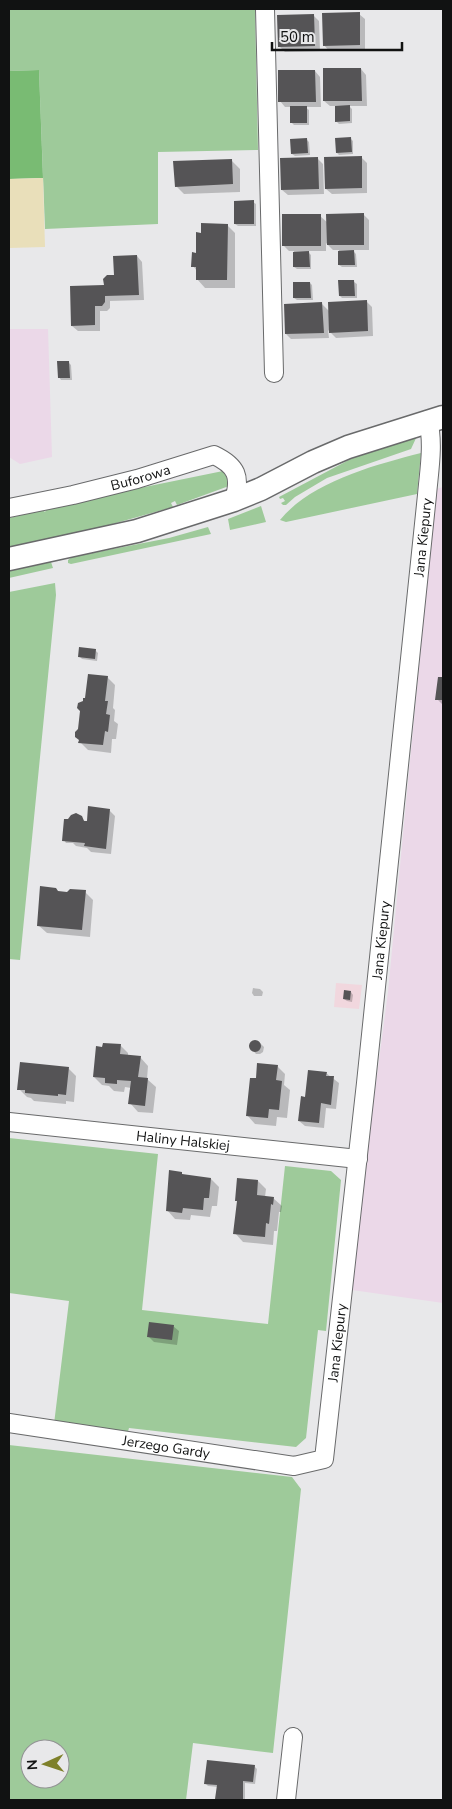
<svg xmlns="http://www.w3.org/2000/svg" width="452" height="1809" viewBox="0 0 452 1809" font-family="'Nunito Sans',sans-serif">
  <rect width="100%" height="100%" fill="#e8e8ea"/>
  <!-- commercial -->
  <path fill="#ebd8e8" d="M9 329H48L52 457 20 464 9 457Z
    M443 487V1303L352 1290 364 1175 388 992 436 489Z"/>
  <!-- industrial -->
  <path fill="#f1d7de" d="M336 983 362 985 359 1009 334 1007Z"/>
  <!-- green -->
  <path fill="#9eca9a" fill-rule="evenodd" d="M9 9H255L258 150 158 152V224L45 229 39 70 9 71Z
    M417 436 411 449 327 478 295 497 286 505H283L281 503 285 501 283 498 280 499 279 497 362 453Z
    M421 453 417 494 286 522 280 520C311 482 374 465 421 453Z
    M223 471 226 476 229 486 177 505 175 501 171 503 173 507 109 525 9 548V518L43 510 45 512 46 510 76 503V501Z
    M261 506 266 522 230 530 228 519Z
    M208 527 211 534 71 564 68 563V560L72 557 169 538Z
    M51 562 53 568 9 578V571Z
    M55 583 56 595 20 960 9 959V592Z
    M9 1138 158 1154 142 1310 268 1324 285 1166 331 1171 341 1180 326 1331 318 1330 306 1438 296 1447 129 1428 127 1435 54 1424 69 1301 9 1293Z
    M9 1445 292 1477 301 1489 273 1753 193 1743 186 1800H9ZM30 1749H60V1779H30Z"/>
  <!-- forest -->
  <path fill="#79bb73" d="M39 70 43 178 9 179V71Z"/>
  <!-- sand -->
  <path fill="#e9dfba" d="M43 178 45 247 9 248V179Z"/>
  <!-- shadow -->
  <path fill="#0003" d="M359 14 365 19V50L329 51 324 45Z
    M313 15 319 21 320 51 285 52 279 46Z
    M361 69 366 75 367 106H349L352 109V123L339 124 336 121V106H330L324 101Z
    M315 71 320 77 321 107H305L309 110V125H294L291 122V107H285L280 101Z
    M350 138 353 141V154L339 155 337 153Z
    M307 140 309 142 310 155 295 156 292 154Z
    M361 157 367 163V193L332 194 326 189Z
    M317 158 323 164 324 194 288 195 282 190Z
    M231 160 240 169V192L184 194 176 186Z
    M253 202 256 204V226H238L235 224Z
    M363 214 369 220V250H352L356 254 357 267H342L339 265V250H333L326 243V251H307L311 255V269H297L294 267V251H289L284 246 320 216 328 223Z
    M227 225 235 233V288H205L197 279V271L193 266 202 234Z
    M137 256 142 262 144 300 110 301V308L107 311H100V331H78L72 326 105 286Z
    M354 282 357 284V298H342L340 296Z
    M310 283 312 285 313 300H297L294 298Z
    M366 301 372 307 373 336 336 338 328 330 329 338 291 339 286 334 322 304 329 311Z
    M69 363 71 365 72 380H61L59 377Z
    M95 650 98 653 97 661 82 659 80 657Z
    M107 677 115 685 113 708 115 710 114 721 118 724 116 739H112L111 753 88 750 80 742 79 730Z
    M439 678H443V705L437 699Z
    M109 810 115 816 111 854 91 852 87 848 76 846 73 843H66L64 840 68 821 78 815 88 824Z
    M59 892H85L93 900 90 937 47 933 38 925Z
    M253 988 260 989 263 992 262 996H254L252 993Z
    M351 992 353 995 352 1002 347 1001 344 999Z
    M254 1041H258L264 1047 263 1052 260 1054H256L250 1047 251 1043Z
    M120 1045 128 1053V1056L140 1057 148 1066 147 1079 156 1087 153 1113 138 1112 130 1103 131 1088 125 1087 124 1092 114 1091 109 1086 102 1085 94 1077 103 1048Z
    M277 1066 285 1074 284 1085 290 1090 287 1118 277 1117 276 1126 255 1124 247 1115 257 1080Z
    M68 1068 76 1076 74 1102 66 1101V1104L34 1101 31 1098 27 1097 19 1089Z
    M326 1073 339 1083 336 1109 326 1108 324 1128 305 1126 299 1121 306 1098Z
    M181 1173 184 1176 211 1179 219 1187 217 1206H212L210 1217 191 1215 190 1220 175 1219 167 1210Z
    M258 1181 266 1189 265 1197 273 1198 282 1206 281 1212H279L277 1231H274L273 1245 243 1242 235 1233 238 1202 236 1200Z
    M173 1326 179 1331 177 1345 154 1342 149 1337Z
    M254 1766 257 1769 255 1784 245 1783V1800H218L216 1799 218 1787 208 1786 205 1783Z"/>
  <!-- building -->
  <path fill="#555456" d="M360 12V45L323 46 322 13Z
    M314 14 315 46 278 47 277 15Z
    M323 68H361L362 101H323Z
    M278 70H315L316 102H278Z
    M350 105V121L335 122V106Z
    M290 106H307V123H290Z
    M351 137 352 152 336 153 335 138Z
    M307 138 308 153 291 154 290 139Z
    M362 156V188L325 189 324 157Z
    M318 157 319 189 281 190 280 158Z
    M232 159 233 184 175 187 173 161Z
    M254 200V224H234V201Z
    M364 213V245H327L326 214Z
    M282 214H321V246H282Z
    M201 223 228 224 227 280H196V267H191L192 252 196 253V232L201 233Z
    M354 250 355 265H338V251Z
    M309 251 310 267H293V252Z
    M137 255 139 295 105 296V302L102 306H95V325L71 326 70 286 104 285 103 279 107 275H114L113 256Z
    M338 280H354L355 296H339Z
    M293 282H310L311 298H293Z
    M367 300 368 331 329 333 328 302Z
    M322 302 324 333 285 334 284 304Z
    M57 361H69L70 378H58Z
    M79 647 96 649 95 659 78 657Z
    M88 674 108 676 105 701H108L106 714 110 715 108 732 105 731 103 745 78 743 79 740 75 737V732L78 729 80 711 77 708 78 703 83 701V698H85Z
    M438 677H443V700H435Z
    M88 806 110 809 106 849 84 846 85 843 62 841 64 819H68L71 815 76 813 82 816 84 821H87Z
    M40 886 56 888 58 891 67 892 70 889 86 890 82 930 37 926Z
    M344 990 351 991 350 1000 343 999Z
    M249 1046a6 6 0 1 1 12 0a6 6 0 1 1-12 0Z
    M103 1043 121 1044 120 1054 141 1056 138 1077 148 1078 145 1106 128 1104 131 1081 117 1080V1084L105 1083V1078L93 1077 96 1046 102 1047Z
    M20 1062 69 1067 66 1095 58 1094V1096L25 1093V1090H17Z
    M257 1063 278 1065 276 1080 282 1081 279 1110 269 1109 268 1118 246 1116 250 1078H256Z
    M308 1070 327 1072 326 1076H334L331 1105 321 1103 319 1123 298 1121 301 1096 305 1097Z
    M169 1170 182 1172V1174L211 1178 209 1198H204L203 1210 183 1208 182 1213 166 1211Z
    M237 1178 258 1180 257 1195 274 1197 273 1205 271 1204 269 1224 266 1223 265 1237 233 1234 237 1201H235Z
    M149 1322 174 1325 172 1340 147 1337Z
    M207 1760 255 1765 253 1782 243 1781V1800L215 1799 217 1785 204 1784Z"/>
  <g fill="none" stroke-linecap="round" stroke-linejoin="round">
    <!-- minor casing -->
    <g stroke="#696a6b" stroke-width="20">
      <g id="minor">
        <path d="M265 9 274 373"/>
        <path id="s1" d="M9 508 73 495 137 479 214 455C237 466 241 477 234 500"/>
        <path id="s2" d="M9 1122 358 1159"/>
        <path id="s3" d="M9 1423 294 1466 324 1459 366 1083 427 495C429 471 434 444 428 420"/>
        <path d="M286 1800 293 1737"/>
      </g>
    </g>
    <!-- major casing -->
    <g stroke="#696a6b" stroke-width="25">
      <path id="major" d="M9 559 137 531 234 500 261 489 313 462 348 447 443 417"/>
    </g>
    <!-- minor -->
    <use href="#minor" stroke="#fff" stroke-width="18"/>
    <!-- major -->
    <use href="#major" stroke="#fff" stroke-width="22"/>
  </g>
  <g text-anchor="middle" stroke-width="5" stroke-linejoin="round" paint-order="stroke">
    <!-- street labels -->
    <g font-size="14" fill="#111212" stroke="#e8e8ea">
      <text dy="5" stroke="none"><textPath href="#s1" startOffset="135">Buforowa</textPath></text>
      <text dy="5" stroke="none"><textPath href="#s3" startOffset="1246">Jana Kiepury</textPath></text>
      <text dy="5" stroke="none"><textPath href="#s3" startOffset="841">Jana Kiepury</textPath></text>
      <text dy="5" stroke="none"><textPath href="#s2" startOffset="175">Haliny Halskiej</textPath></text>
      <text dy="5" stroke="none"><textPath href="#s3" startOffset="436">Jana Kiepury</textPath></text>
      <text dy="5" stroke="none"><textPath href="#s3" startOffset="159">Jerzego Gardy</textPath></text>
    </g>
  </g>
  <!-- border -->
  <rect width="452" height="1809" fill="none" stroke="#111212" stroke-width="20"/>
  <!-- north arrow -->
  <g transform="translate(45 1764) rotate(267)"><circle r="24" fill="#e8e8ea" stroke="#929294"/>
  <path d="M0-4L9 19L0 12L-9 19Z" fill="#7e802a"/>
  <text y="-8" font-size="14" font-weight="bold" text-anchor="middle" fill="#111212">N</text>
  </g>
  <!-- scale -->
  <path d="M272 42v8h130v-8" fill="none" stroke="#111212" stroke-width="2.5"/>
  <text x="280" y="42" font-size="15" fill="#111212" stroke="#e8e8ea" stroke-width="4" paint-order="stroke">50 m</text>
</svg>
